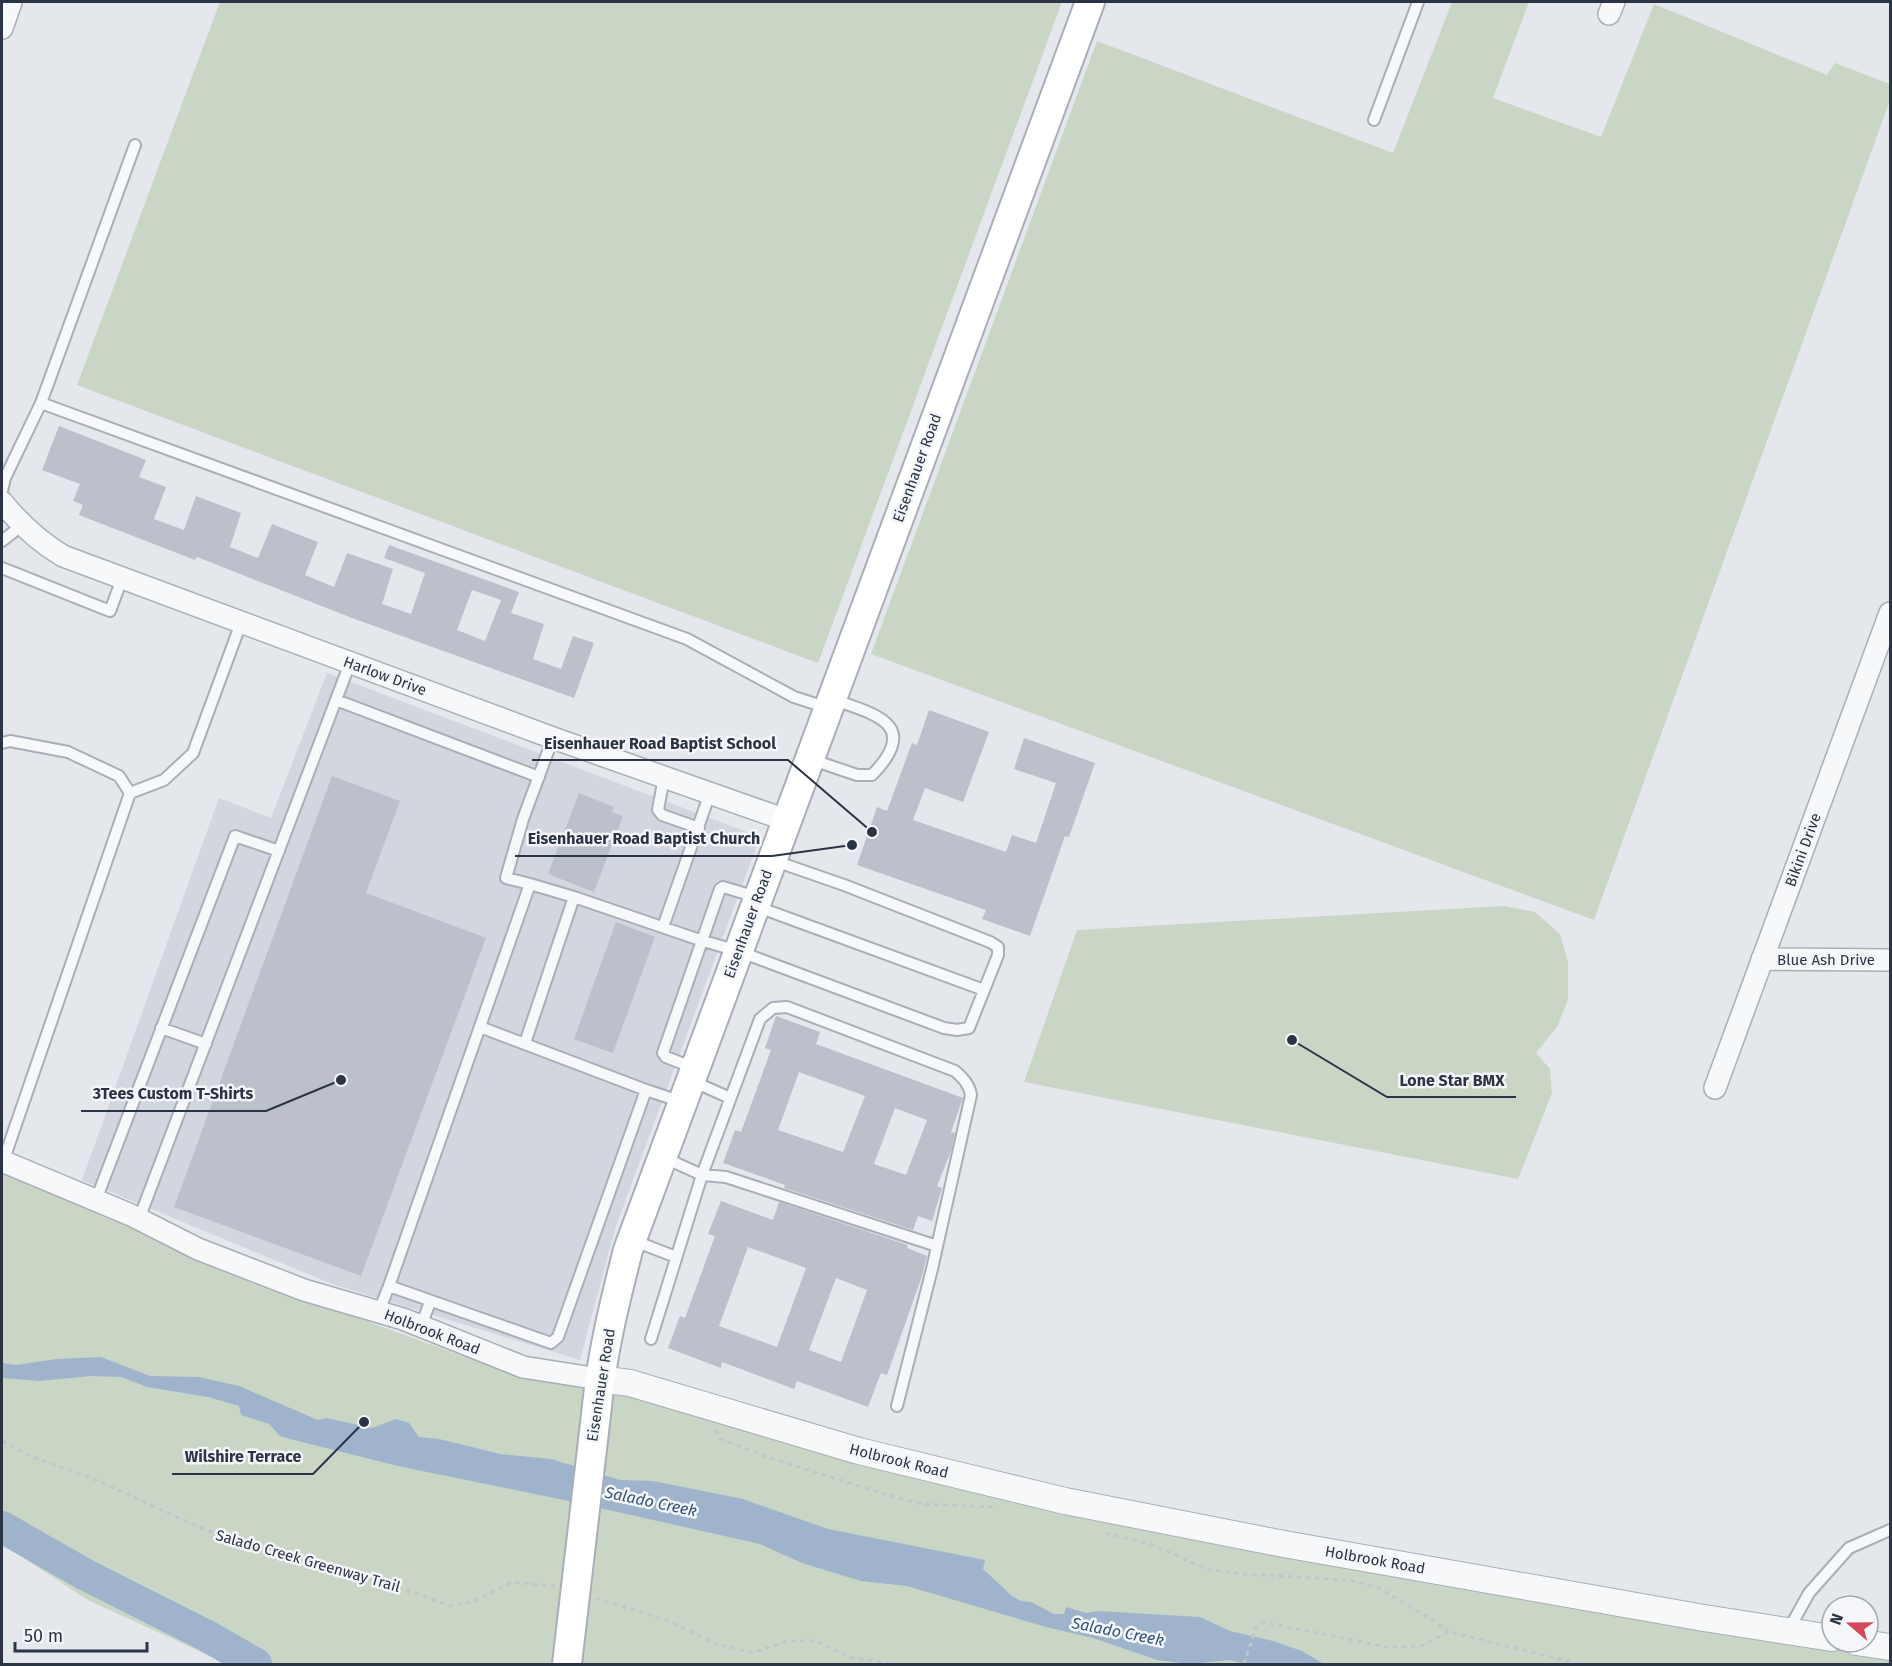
<svg xmlns="http://www.w3.org/2000/svg" width="1892" height="1666" viewBox="0 0 1892 1666" font-family="'Fira Sans',sans-serif">
  <rect width="100%" height="100%" fill="#e4e7ec"/>
  <!-- built -->
  <path fill="#d2d6de" d="M327 673 760 837 615 1229 580 1360 332 1284 82 1180 219 798 271 818Z"/>
  <!-- green -->
  <path fill="#c9d6c5" d="M220 2H1062L818 663 77 385Z
    M1452 2H1529L1493 98 1601 137 1654 4 1827 75 1835 63 1890 84V100L1594 920 871 654 1097 41 1393 153Z
    M1504 906 1535 912 1560 934 1568 962V1000L1557 1027 1536 1053 1550 1069 1552 1093 1518 1179 1024 1082 1077 930Z
    M2 1171 65 1194 201 1261 526 1379 628 1395 1596 1607 1890 1658V1664H227L88 1600 2 1544Z"/>
  <!-- water -->
  <path fill="#9fb4cc" d="M101 1357 150 1376 199 1377 239 1386 318 1420 326 1418 372 1428 396 1419 409 1423 419 1437 439 1439 500 1454 551 1459 620 1480 653 1481 743 1499 828 1529 985 1560 983 1569 1012 1596 1021 1601 1031 1602 1054 1614H1064L1066 1607 1086 1613 1098 1611 1200 1617 1230 1631 1273 1641 1302 1651 1324 1664H1244L1230 1660 1190 1664 1157 1660 1093 1638 1046 1627 907 1586 861 1581 802 1563 760 1544 564 1500 398 1466 290 1439 280 1436 269 1424 241 1415 239 1406 208 1397 147 1387 121 1377 91 1376 39 1381 2 1378V1363L16 1365 57 1359Z"/>
  <g fill="none" stroke-linecap="round" stroke-linejoin="round">
    <!-- river -->
    <path stroke="#9fb4cc" stroke-width="32" d="M2 1527 86 1575 207 1636 256 1664"/>
  </g>
  <!-- building -->
  <path fill="#bbc0ca" fill-rule="evenodd" d="M59 426 146 460 139 477 166 487 154 519 184 530 196 496 217 504 241 513 230 547 258 558 272 524 297 534 318 542 305 575 334 587 347 553 393 569 382 604 411 614 425 573 384 558 389 545 519 592 511 613 544 624 533 659 561 669 573 636 594 643 574 698 352 618 197 557 195 560 79 515 83 505 73 501 80 484 42 470ZM472 590 501 600 485 641 457 630Z
    M929 710 989 732 963 802 925 788 913 820 1006 852 1012 835 1036 843 1056 783 1014 769 1024 738 1095 763 1069 837 1065 836 1030 936 982 919 986 910 857 865 877 807 887 811 912 743 917 745Z
    M332 776 400 801 366 893 486 938 361 1276 174 1207Z
    M579 793 614 807 612 812 623 816 594 892 548 874Z
    M616 922 655 937 613 1053 574 1039Z
    M776 1016 820 1032 816 1044 963 1098 951 1132 955 1133 951 1151 937 1186 942 1188 932 1221 918 1216 913 1230 784 1188 785 1185 723 1163 735 1130 741 1132 771 1050 765 1048ZM799 1072 865 1096 843 1152 778 1130ZM895 1108 927 1120 906 1175 874 1164Z
    M721 1201 773 1220 779 1202 908 1245 907 1248 927 1256 922 1276 887 1375 881 1373 868 1407 797 1381 794 1389 722 1362 721 1368 668 1348 680 1316 685 1318 715 1236 708 1234ZM748 1247 806 1268 777 1347 719 1326ZM836 1278 867 1290 841 1362 809 1350Z"/>
  <g fill="none" stroke-linecap="round" stroke-linejoin="round">
    <!-- service casing -->
    <g stroke="#a9aeb7" stroke-width="14">
      <path id="service" d="M1374 120 1418 2
        M41 403 687 639 794 697 828 708
        M2 491 5 478 41 403 135 145
        M2 541 21 526
        M2 568 110 611 122 579
        M336 700 539 777
        M2 743 10 741 68 752 119 776 130 793 3 1162
        M810 759 857 775H872C922 724 874 714 832 699
        M664 777 658 810 662 815 699 828
        M130 793 164 780 193 753 241 623
        M530 884 506 878 523 819 553 738
        M574 897 530 884 389 1286 551 1343 558 1337 646 1090 682 1102
        M758 907 984 990
        M663 927 710 793
        M480 1027 646 1090
        M161 1028 206 1044
        M525 1043 574 897 700 940 738 951 944 1028 957 1030 969 1028 998 955V947L990 942 844 885 775 861
        M694 1068 666 1057 663 1053 720 889 723 887 757 897
        M690 1080 730 1098
        M665 1158 702 1175 726 1177 937 1246
        M96 1200 235 836 279 851
        M139 1219 350 663
        M632 1240 676 1257
        M379 1311 389 1286
        M421 1326 430 1302
        M651 1339 702 1175 760 1019 773 1008 787 1007 955 1071C963 1078 969 1084 971 1095L932 1269 897 1406
        M1788 1631 1809 1593 1849 1548 1890 1530"/>
    </g>
    <!-- minor casing -->
    <g stroke="#a9aeb7" stroke-width="24">
      <path id="minor" d="M1609 14 1614 2
        M2 28 11 2
        M2 502C20 524 38 541 63 556L553 738 786 820
        M1762 959 1890 960
        M1715 1088 1890 613
        M2 1161 131 1215 198 1249 304 1290 403 1319 523 1367 599 1379"/>
    </g>
    <!-- tertiary casing -->
    <g stroke="#a9aeb7" stroke-width="28">
      <path id="tertiary" d="M599 1379 630 1383 859 1451 1065 1501 1284 1544 1704 1618 1832 1638
        M1856 1642 1890 1647"/>
    </g>
    <!-- secondary casing -->
    <g stroke="#a9aeb7" stroke-width="32">
      <path id="secondary" d="M597 1406C602 1353 615 1301 628 1250L1090 2"/>
    </g>
    <!-- path -->
    <path stroke="#c2c5cb" stroke-width="3" stroke-dasharray="4.5 4.5" stroke-linecap="butt" d="M716 1430 721 1439 770 1458 888 1495 922 1504 994 1507
      M2 1441 30 1456 96 1480 201 1528 251 1546 353 1571 451 1606 472 1602 512 1582 555 1586
      M1106 1533 1153 1545 1206 1569 1243 1574 1348 1580 1377 1587 1431 1619 1449 1632
      M596 1598 669 1621 716 1644 753 1653 787 1641H816L849 1657 896 1664
      M1244 1664 1256 1627 1263 1622 1387 1647 1421 1646 1449 1632 1580 1664"/>
    <!-- service -->
    <use href="#service" stroke="#f7f8fa" stroke-width="10"/>
    <!-- minor -->
    <use href="#minor" stroke="#f7f8fa" stroke-width="21"/>
    <!-- tertiary -->
    <use href="#tertiary" stroke="#f7f8fa" stroke-width="26"/>
    <!-- secondary -->
    <use href="#secondary" stroke="#fff" stroke-width="28"/>
    <!-- secondary-bridge casing -->
    <g stroke="#a9aeb7" stroke-width="32" stroke-linecap="butt">
      <path id="secondary-bridge" d="M567 1664 597 1406"/>
    </g>
    <!-- secondary-bridge -->
    <use href="#secondary-bridge" stroke="#fff" stroke-width="28"/>
  </g>
  <g text-anchor="middle" stroke-width="5" stroke-linejoin="round" paint-order="stroke">
    <!-- street labels -->
    <g font-size="15" fill="#2b3445" stroke="#f4f6f9">
      <text transform="translate(917 468) rotate(-70)" y="5">Eisenhauer Road</text>
      <text transform="translate(385 676) rotate(20)" y="5">Harlow Drive</text>
      <text transform="translate(1803 850) rotate(-70)" y="5">Bikini Drive</text>
      <text transform="translate(748 924) rotate(-70)" y="5">Eisenhauer Road</text>
      <text x="1826" y="965">Blue Ash Drive</text>
      <text transform="translate(432 1332) rotate(21)" y="5">Holbrook Road</text>
      <text transform="translate(601 1385) rotate(-81)" y="5">Eisenhauer Road</text>
      <text transform="translate(899 1461) rotate(14)" y="5">Holbrook Road</text>
      <text transform="translate(1375 1560) rotate(10)" y="5">Holbrook Road</text>
      <text transform="translate(308 1561) rotate(16)" y="5">Salado Creek Greenway Trail</text>
    </g>
    <!-- water labels -->
    <g font-size="16" font-style="italic" fill="#34527a" stroke="#f4f6f9">
      <text transform="translate(651 1501) rotate(12)" y="6">Salado Creek</text>
      <text transform="translate(1118 1631) rotate(11)" y="6">Salado Creek</text>
    </g>
  </g>
  <!-- callouts -->
  <path fill="none" stroke="#2b3445" stroke-width="2" d="M872 832L788 760H532M852 845L772 856H515M1292 1040L1387 1097H1516M341 1080L266 1111H81M364 1422L313 1474H172"/>
  <g fill="#2b3445" stroke="#f4f6f9" stroke-width="2">
    <circle cx="872" cy="832" r="6"/>
    <circle cx="852" cy="845" r="6"/>
    <circle cx="1292" cy="1040" r="6"/>
    <circle cx="341" cy="1080" r="6"/>
    <circle cx="364" cy="1422" r="6"/>
  </g>
  <g font-size="16" text-anchor="middle" font-weight="bold" fill="#2b3445" stroke="#f4f6f9" stroke-width="5" stroke-linejoin="round" paint-order="stroke">
    <text x="660" y="749">Eisenhauer Road Baptist School</text>
    <text x="644" y="844">Eisenhauer Road Baptist Church</text>
    <text x="1452" y="1086">Lone Star BMX</text>
    <text x="173" y="1099">3Tees Custom T-Shirts</text>
    <text x="243" y="1462">Wilshire Terrace</text>
  </g>
  <!-- border -->
  <rect width="1892" height="1666" fill="none" stroke="#2b3445" stroke-width="6"/>
  <!-- north arrow -->
  <g transform="translate(1850 1624) rotate(290)"><circle r="28" fill="#f4f6f9" stroke="#a4a8b1" stroke-width="1.5"/>
  <path d="M0-4.5L10 22L0 15L-10 22Z" fill="#d1495b"/>
  <text y="-9" font-size="16" font-weight="bold" text-anchor="middle" fill="#2b3445">N</text>
  </g>
  <!-- scale -->
  <path d="M15 1642v9h132v-9" fill="none" stroke="#2b3445" stroke-width="3"/>
  <text x="24" y="1642" font-size="18" fill="#2b3445" stroke="#f4f6f9" stroke-width="4.5" paint-order="stroke">50 m</text>
</svg>
